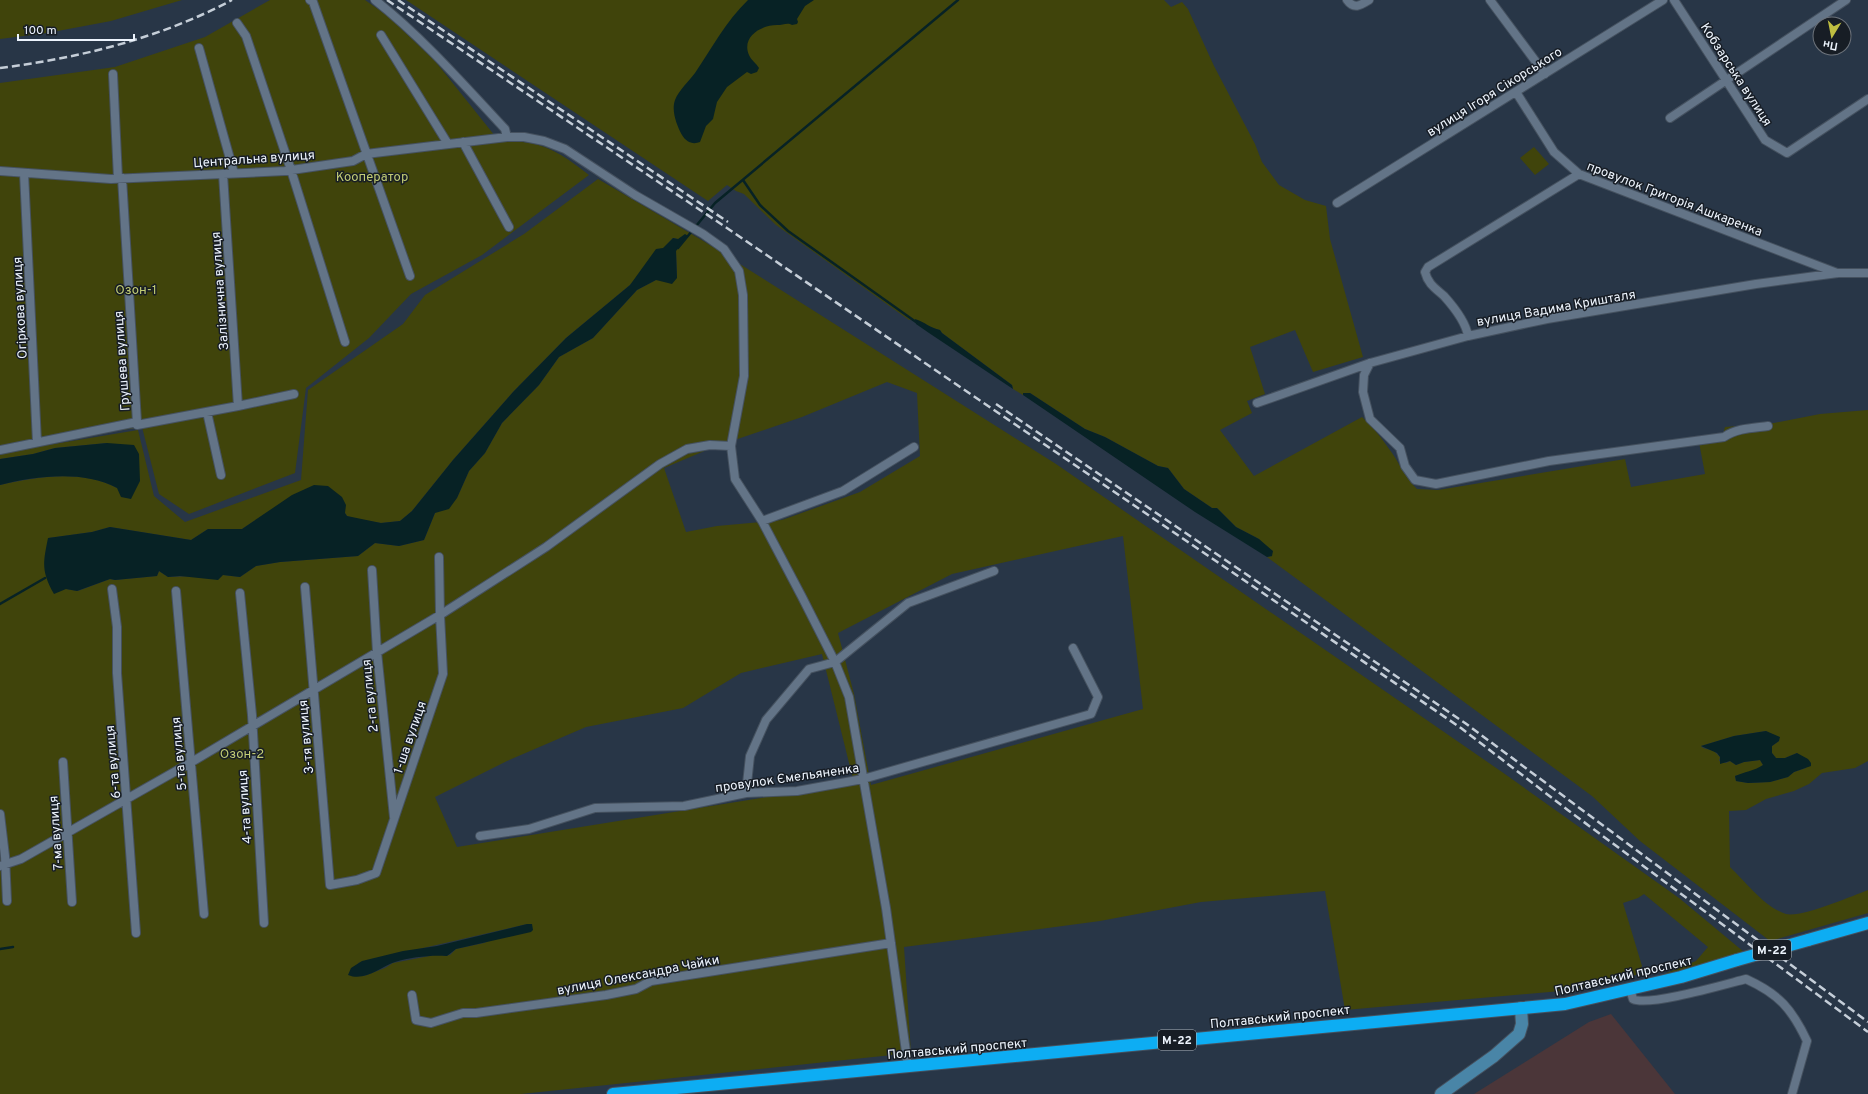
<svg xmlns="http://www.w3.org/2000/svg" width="1868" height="1094" viewBox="0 0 1868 1094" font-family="Overpass,sans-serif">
  <rect width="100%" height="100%" fill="#283647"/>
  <!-- industrial -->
  <path fill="#4b3639" d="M1611 1014 1675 1094H1474L1589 1022Z"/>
  <!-- green -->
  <path fill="#40440b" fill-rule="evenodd" d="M0 0H182L111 21 47 33 0 39Z
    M270 0H365L388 16 435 61 499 141C509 142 520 141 530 143 553 147 571 161 589 175L482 255 411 294 369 338 306 388 295 473 189 514 159 494 142 427 0 449V83L115 67 205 37Z
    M406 0H1164L1171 7 1182 2 1188 9 1214 66 1255 144 1262 162 1279 185 1305 200 1326 206 1330 239 1363 357 1313 372 1295 330 1250 347 1265 394 1247 401 1252 413 1220 430 1254 476 1362 417C1374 428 1383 440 1392 453 1401 466 1406 479 1417 489L1438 490 1625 459 1631 487 1705 474 1698 437 1723 434 1725 427 1774 423 1820 414 1868 410V761L1855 768 1822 773 1809 784 1794 791 1766 799 1746 810 1729 811 1730 867C1746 882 1764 907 1786 914 1801 918 1852 896 1868 890V913L1770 941 1640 841 1592 796 1267 557 1272 556 1259 539 1236 527 1217 508H1212L1184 489 1168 468 1158 466 1105 437 1085 429 1030 393H1023V395L1013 389 1012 385 942 333 940 330C928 328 921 319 909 320L776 225 744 194 736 191 727 185 708 201ZM1766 731 1779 741 1772 746V753L1776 758H1785L1797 753 1806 768 1794 772 1788 777 1770 782 1748 783 1736 781 1735 776 1756 770 1763 765 1760 760 1744 762 1736 765 1730 761 1726 763 1719 761 1720 757 1714 751 1703 748 1701 746 1734 736Z
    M1534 147 1549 164 1535 175 1520 158Z
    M598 179 705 242 1056 464 1502 772 1679 898 1744 952 1654 978 1696 961 1708 947 1644 894 1638 898 1623 903 1642 966 1636 975 1603 985 1561 991 1345 1010 1325 891 1201 902 1100 921 904 947 911 1053 521 1094H0V485C37 477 82 469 117 488L107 443 55 448 33 454 0 459V453L138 430 154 496 185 522 301 480 308 390 403 324 425 295 524 234ZM673 238 678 239 676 250 677 278 656 280 637 290 593 338 559 357 539 385 502 423 485 453 469 471 457 498 435 513 424 540 399 546 375 543 358 556 280 562 256 566 240 577 223 575 168 577 159 571 157 576 115 580 110 579 78 591 66 589 49 538 92 532 110 527 191 540 208 529H242L271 510 345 513 347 516 356 519 381 523 400 521 412 511 453 460 513 392 566 338 630 285ZM887 382 917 393 920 456 860 492 782 520 717 526 686 532 664 468 714 447 802 417ZM1123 536 1143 709 871 785 854 694 838 633 952 574ZM822 654 854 783 457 847 435 797 507 761 586 727 683 708 741 673ZM527 924 484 943 456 949 450 955 444 956 440 954 393 963 385 968 364 976 358 963Z"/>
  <!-- water -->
  <path fill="#072225" d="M748 0H814L805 6 797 19 798 22 797 24 792 25C788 22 783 25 777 25 762 25 741 36 749 55 751 60 756 63 759 68L757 72 751 74 747 72 727 87 717 102 713 119 706 126 700 142C693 145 686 142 682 135 677 126 671 111 675 100 679 90 689 81 695 73 712 48 726 21 748 0Z
    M685 234 688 236 676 251 677 278 672 284 656 280 637 290 593 338 559 357 539 385 502 423 485 453 469 471 457 498 449 509 435 513 424 540 399 546 375 543 358 556 280 562 256 566 240 577 223 575 218 580 180 576 168 577 159 571 157 576 115 580 110 579 77 591 66 589 54 594C41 571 43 563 48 538L92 532 110 527 191 540 208 529H242L292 495 314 485 328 486 342 497 346 505 345 513 347 516 381 523 400 521 412 511 453 460 513 392 566 338 630 285 656 249 663 248 673 238 678 239Z
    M915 319C925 322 930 328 940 330L942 333 1012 385 1013 389 929 333 916 324Z
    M1023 393H1030L1085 429 1105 437 1158 466 1168 468 1184 489 1212 508H1217L1236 527 1259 539 1273 551 1272 556 1267 557 1195 512 1023 395Z
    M107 443 134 445 139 454 140 481 131 499 121 497 117 488C83 470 36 476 0 485V459L33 454 55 448Z
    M1766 731 1780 737 1779 741 1772 746V753L1776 758H1785L1797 753 1808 759 1811 763V766L1794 772 1788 777 1770 782 1748 783 1736 781 1735 776C1744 772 1754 771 1763 765L1760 760 1744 762 1736 765 1730 761 1720 764V757L1717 753 1701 746 1734 736Z
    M527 924H532L533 930 531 932 456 949 447 956C430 955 411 957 395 962 380 967 365 982 348 975L351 968 362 961 403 951 437 946Z"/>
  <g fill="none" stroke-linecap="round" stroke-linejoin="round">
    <!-- stream -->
    <path stroke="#072225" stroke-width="2.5" d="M743 180 760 205 788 231 916 322
      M678 248 715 203 958 0
      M0 604 45 578
      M0 949 13 947"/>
    <!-- street casing -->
    <g stroke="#45515f" stroke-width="10">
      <path id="street" d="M310 0 313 2 410 276
        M375 0C423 38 463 84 505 129L507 137
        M1347 0C1354 10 1361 5 1369 0
        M1490 0 1545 74
        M1674 0 1765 140 1787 153 1868 99
        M237 23 246 36 291 170 345 342
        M381 35 448 144
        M199 48 234 173
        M113 74 118 178
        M1516 92 1554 152 1579 174 1837 273
        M1670 118 1846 0
        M463 142 509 227
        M0 171 111 179 245 173 285 171 353 161 366 154 507 137H524L544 141 565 149 635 195 703 234 724 249 739 271 743 295 744 376 731 446
        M24 173 37 442
        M223 174 238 406
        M122 178 137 422
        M1337 203 1663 0
        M1468 336C1466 323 1453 306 1444 296 1435 288 1428 284 1425 272L1428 267 1579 174
        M1370 363 1364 375 1363 392 1370 419 1400 448 1405 466 1415 480 1436 484 1549 461 1724 437C1737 428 1753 428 1768 426
        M1257 403 1370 363 1468 336 1547 319 1756 284 1838 273H1868
        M207 412 221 475
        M0 450 137 422V425L238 406 294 394
        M762 521 843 491 914 447
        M372 570 377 652 394 817
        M305 587 330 885 357 880 376 873 443 674 440 615 439 557
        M112 589 117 627V673L136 933
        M176 591 204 914
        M240 593 252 715 264 923
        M63 762 72 902
        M746 793 750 756 766 720 809 669 835 662 908 603 994 571
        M0 814 5 856 7 901
        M480 836 529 829 595 808 684 806 746 793 797 791 863 779 1091 714 1098 697 1073 648
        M0 866 21 859 190 763 440 615 546 547 660 464 687 449 710 445 731 446 735 479 762 521 802 597 835 662 849 697 886 908 908 1066
        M1630 989 1633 999C1648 1007 1726 984 1746 979 1779 994 1792 1009 1807 1041L1792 1094
        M412 995 416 1020 431 1023 463 1013H476L606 995 636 989 651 981 891 943"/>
    </g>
    <!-- secondary casing -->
    <g stroke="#45515f" stroke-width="14">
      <path id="secondary" d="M1441 1094 1494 1056 1519 1034 1522 1024 1521 1008"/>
    </g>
    <!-- highway casing -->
    <g stroke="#45515f" stroke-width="14">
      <path id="highway" d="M1808 940 1868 923
        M613 1094 1565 1004 1681 977 1737 960"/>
    </g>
    <!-- street -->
    <use href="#street" stroke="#637487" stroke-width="8"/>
    <!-- secondary -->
    <use href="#secondary" stroke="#4985a7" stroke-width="12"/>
    <!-- highway -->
    <use href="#highway" stroke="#0dadf3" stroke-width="12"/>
    <!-- rail -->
    <path stroke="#c5ced8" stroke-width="2.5" stroke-dasharray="8 4" stroke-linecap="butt" d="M387 0 718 222 1461 728 1569 811 1868 1032
      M398 0 728 222
      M0 68C79 58 161 38 232 0
      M996 404 1465 723 1868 1022"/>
    <!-- highway-bridge casing -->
    <g stroke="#45515f" stroke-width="14" stroke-linecap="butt">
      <path id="highway-bridge" d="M1737 960 1808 940"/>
    </g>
    <!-- highway-bridge -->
    <use href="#highway-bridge" stroke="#0dadf3" stroke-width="12"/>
  </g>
  <g text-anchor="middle" stroke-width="3" stroke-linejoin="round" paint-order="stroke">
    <!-- shield labels -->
    <g fill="#171d25" stroke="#adb4bc" stroke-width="1">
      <rect x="1753" y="940" width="38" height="20" rx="3"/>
      <rect x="1158" y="1030" width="38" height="20" rx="3"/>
    </g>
    <g font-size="12" font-weight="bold" fill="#edf4fd">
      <text x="1772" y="954">М-22</text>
      <text x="1177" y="1044">М-22</text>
    </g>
    <!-- street labels -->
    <g font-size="13" fill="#edf4fd" stroke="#171d25">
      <text transform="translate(1737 74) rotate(57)" y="5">Кобзарська вулиця</text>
      <text transform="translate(1494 91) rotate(-32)" y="5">вулиця Ігоря Сікорського</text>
      <text transform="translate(254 158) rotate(-4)" y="5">Центральна вулиця</text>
      <text transform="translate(1675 198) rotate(21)" y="5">провулок Григорія Ашкаренка</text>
      <text transform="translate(219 291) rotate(-94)" y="5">Залізнична вулиця</text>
      <text transform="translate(1556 307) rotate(-10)" y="5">вулиця Вадима Кришталя</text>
      <text transform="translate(19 308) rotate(-93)" y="5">Огіркова вулиця</text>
      <text transform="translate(121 361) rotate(-94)" y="5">Грушева вулиця</text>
      <text transform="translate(369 696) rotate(-96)" y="5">2-га вулиця</text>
      <text transform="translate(305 737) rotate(-95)" y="5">3-тя вулиця</text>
      <text transform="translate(409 737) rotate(-71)" y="5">1-ша вулиця</text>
      <text transform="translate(178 754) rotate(-95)" y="5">5-та вулиця</text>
      <text transform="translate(112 762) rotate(-95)" y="5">6-та вулиця</text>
      <text transform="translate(787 777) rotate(-8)" y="5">провулок Ємельяненка</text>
      <text transform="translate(244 807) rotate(-94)" y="5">4-та вулиця</text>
      <text transform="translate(55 833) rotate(-94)" y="5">7-ма вулиця</text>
      <text transform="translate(638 974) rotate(-11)" y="5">вулиця Олександра Чайки</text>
      <text transform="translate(1623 975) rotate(-13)" y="5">Полтавський проспект</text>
      <text transform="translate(1280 1016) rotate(-6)" y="5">Полтавський проспект</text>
      <text transform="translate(957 1048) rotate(-5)" y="5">Полтавський проспект</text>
    </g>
    <!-- park labels -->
    <g font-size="13" fill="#c3cd75" stroke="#171d25">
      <text x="372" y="181">Кооператор</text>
      <text x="136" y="294">Озон-1</text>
      <text x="242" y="758">Озон-2</text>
    </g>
  </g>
  <!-- north arrow -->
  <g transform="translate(1832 36) rotate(190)"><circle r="19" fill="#171d25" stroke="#6d737b"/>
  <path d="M0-3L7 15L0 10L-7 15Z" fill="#bfbe41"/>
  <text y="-6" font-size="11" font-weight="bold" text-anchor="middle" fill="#edf4fd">Пн</text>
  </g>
  <!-- scale -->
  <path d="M18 34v6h116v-6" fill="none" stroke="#edf4fd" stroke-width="2"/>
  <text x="24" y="34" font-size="12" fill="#edf4fd" stroke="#171d25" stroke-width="3" paint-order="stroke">100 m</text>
</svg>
